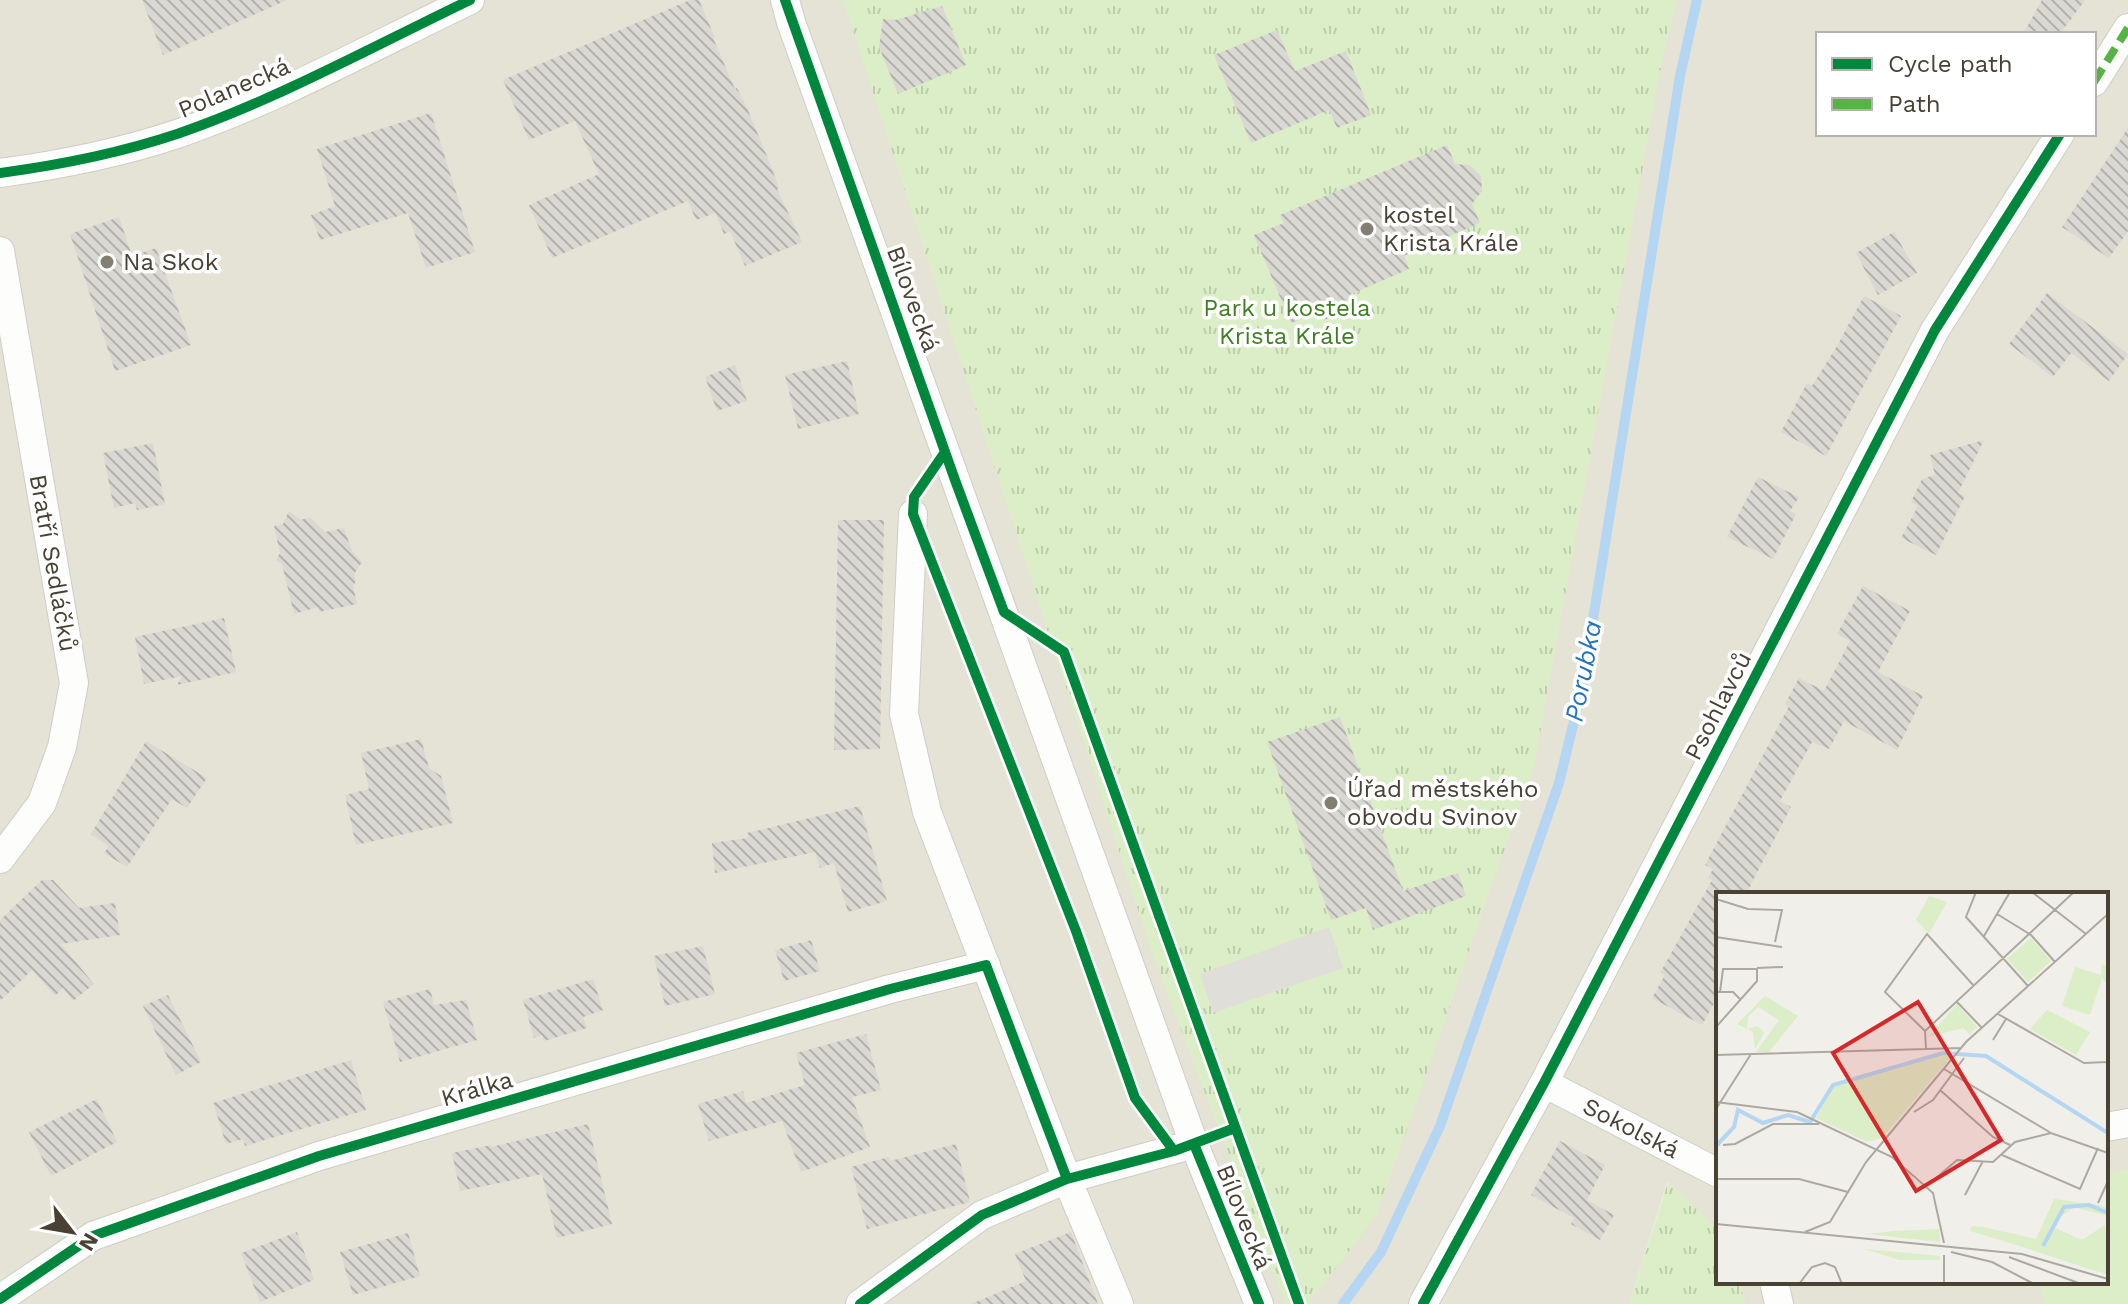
<svg xmlns="http://www.w3.org/2000/svg" width="2128" height="1304" viewBox="0 0 2128 1304" font-family="'Work Sans',sans-serif">
  <defs>
    <pattern id="park-tufts" width="24" height="20" patternUnits="userSpaceOnUse" patternTransform="scale(2)"><rect width="24" height="20" fill="#dbeec7"/><path d="M3 7l-1-3M5 7V3M7 7l1-3M15 17l-1-3M17 17v-4M19 17l1-3" fill="none" stroke="#bdcdac"/></pattern>
    <pattern id="building-back-hatch" width="6" height="6" patternUnits="userSpaceOnUse" patternTransform="scale(2)"><rect width="6" height="6" fill="#dad8d2"/><path d="M-1 5l2 2M0 0l6 6M5-1l2 2" fill="none" stroke="#b3b1ab"/></pattern>
  </defs>
  <rect width="100%" height="100%" fill="#f0efea"/>
  <!-- residential -->
  <path fill="#e5e2d6" fill-rule="evenodd" d="M0 0H2128V1304H1745L1740 1282H2106V894H1718V1230L1667 1182 1629 1304H0ZM1818 34H2094V134H1818Z"/>
  <!-- park -->
  <path fill="url(#park-tufts)" d="M843 0H1677L1660 72 1535 762 1377 1215 1308 1304H1285L1152 953Z
    M1668 1182 1718 1230V1282H1740L1745 1304H1629Z"/>
  <!-- pitch -->
  <path fill="#dbeec7" d="M2128 1169V1304H2044L2040 1282H2106V1174Z"/>
  <!-- parking -->
  <path fill="#e0ded8" d="M1329 927 1343 968 1213 1013 1200 974Z"/>
  <g fill="none" stroke-linecap="round" stroke-linejoin="round">
    <!-- stream -->
    <path stroke="#b5d6f3" stroke-width="10" d="M1343 1304 1381 1252 1440 1126 1559 783 1582 688 1680 76 1697 0"/>
  </g>
  <!-- building -->
  <path fill="url(#building-back-hatch)" d="M142 0H287L163 55Z
    M690 0H699L715 38H713L735 89 737 88 747 108 771 166 779 188 777 189 802 242 745 266 730 231 724 234 715 213 696 220 688 201 552 258 529 205 599 174 575 121 529 140 503 80Z
    M2042 0H2085L2060 34H2023Z
    M942 6 966 65 898 94 879 47 883 19 896 20Z
    M1277 30 1295 71 1346 51 1371 115 1337 128 1329 110 1251 143 1214 55Z
    M431 113 475 252 426 268 408 213 320 240 311 215 335 206 317 149Z
    M2128 128V231L2109 258 2062 227Z
    M1447 145 1455 164 1470 165 1481 176 1482 191 1472 204 1480 223 1404 256 1409 269 1349 295 1355 307 1324 320 1320 312 1291 323 1254 235 1284 223 1280 215Z
    M119 217 132 256 156 248 191 345 115 371 70 234Z
    M1894 232 1917 273 1878 295 1856 253Z
    M2047 293 2128 354 2109 381 2071 353 2053 377 2009 344Z
    M1864 296 1901 316 1826 456 1781 432 1807 383 1812 386 1837 346Z
    M847 361 859 414 798 429 785 375Z
    M735 365 747 401 717 411 705 377Z
    M1984 440 1958 493 1965 496 1936 555 1901 538 1918 506 1911 502 1922 479 1935 475 1930 455Z
    M153 443 165 504 137 510 135 503 114 508 103 453Z
    M1758 477 1799 497 1790 511 1796 514 1773 559 1727 537Z
    M289 511 301 520 310 517 325 532 344 528 352 551 362 562 354 574 356 581 353 586 357 604 319 612 318 607 294 614 282 564 276 560 280 553 274 526 283 524Z
    M838 520H884L880 749 834 750Z
    M1863 586 1910 611 1878 672 1923 696 1897 750 1844 721 1829 749 1812 742 1780 801 1791 807 1746 894H1718V996L1702 1025 1652 998 1665 975 1660 973 1712 880 1708 878 1713 869 1705 865 1789 706 1785 704 1799 678 1824 691 1850 641 1837 634Z
    M224 618 236 672 177 685 182 676 144 684 135 637Z
    M1340 717 1403 891 1458 873 1466 896 1373 930 1366 908 1331 920 1267 742Z
    M421 739 429 768 441 776 453 823 356 845 345 795 369 789 361 753Z
    M146 741 207 778 187 808 172 799 127 867 104 853 109 846 91 834Z
    M860 806 887 901 848 912 834 863 820 868 815 852 715 873 712 843 748 838 747 833Z
    M42 880H53L79 908 115 903 120 935 61 944 94 984 73 1001 63 988 55 996 32 970 0 1001V920Z
    M811 940 820 971 784 981 775 950Z
    M703 946 715 994 665 1006 654 956Z
    M593 979 603 1010 583 1017 587 1028 544 1041 542 1035 534 1038 523 1000Z
    M430 989 434 1005 466 1000 477 1040 400 1062 383 1002Z
    M168 995 201 1062 176 1075 143 1006Z
    M866 1034 881 1090 852 1097 870 1147 801 1172 782 1121 709 1141 698 1104 743 1091 746 1103 805 1085 796 1053Z
    M351 1060 366 1110 245 1146 243 1139 226 1144 213 1103Z
    M97 1099 117 1142 51 1176 29 1132Z
    M588 1124 612 1224 557 1238 542 1174 460 1191 452 1153 491 1145V1147Z
    M1560 1141 1605 1165 1587 1200 1614 1215 1600 1240 1571 1224 1574 1218 1531 1195Z
    M956 1144 970 1202 867 1229 851 1167 889 1157 890 1161Z
    M297 1232 314 1280 260 1302 241 1253Z
    M1071 1232 1098 1304H971L1026 1281 1015 1254Z
    M408 1233 420 1276 353 1295 340 1252Z"/>
  <g fill="none" stroke-linecap="round" stroke-linejoin="round">
    <!-- minor casing -->
    <g stroke="#cfcdc7" stroke-width="30">
      <path id="minor" d="M785 0 791 22 1194 1144 1259 1304
        M2094 82 2128 28
        M0 173C60 165 120 153 177 134 278 99 374 46 470 0
        M0 251 74 683 62 747 42 803 0 859
        M913 514 904 714 927 812 1067 1179 1119 1304
        M1544 1083 1718 1173
        M2106 1127 2128 1123
        M1774 1282 1779 1304
        M0 1299 93 1236 319 1156 890 989 986 965
        M860 1304 982 1215 1067 1179 1194 1144
        M1423 1304 1544 1083 1935 330 2060 134"/>
    </g>
    <!-- minor -->
    <use href="#minor" stroke="#fdfdfc" stroke-width="28"/>
    <!-- quiet -->
    <path stroke="#57b346" stroke-width="8" stroke-dasharray="16 8" stroke-linecap="butt" d="M2094 82 2128 28"/>
    <!-- cycleway casing -->
    <g stroke="#fff" stroke-width="15">
      <path id="cycleway" d="M785 0 955 480 1004 612 1064 652 1299 1304
        M0 173C60 165 120 153 177 134 278 99 374 46 470 0
        M945 452 914 497 913 514 1076 931 1135 1098 1174 1151
        M1194 1144 1259 1304
        M0 1299 93 1236 319 1156 890 989 986 965 1067 1179
        M860 1304 982 1215 1067 1179 1174 1151 1235 1128
        M1423 1304 1544 1083 1935 330 2060 134"/>
    </g>
    <!-- cycleway -->
    <use href="#cycleway" stroke="#00873e" stroke-width="10"/>
  </g>
  <!-- markers -->
  <g fill="#837e74" stroke="#fff" stroke-width="3">
    <circle cx="1367" cy="229" r="8"/>
    <circle cx="107" cy="262" r="8"/>
    <circle cx="1331" cy="803" r="8"/>
  </g>
  <g text-anchor="middle" stroke-width="7" stroke-linejoin="round" paint-order="stroke">
    <!-- street labels -->
    <g font-size="24" fill="#484134" stroke="#fff">
      <text transform="translate(234 88) rotate(-23)" y="8">Polanecká</text>
      <text transform="translate(913 299) rotate(70)" y="8">Bílovecká</text>
      <text transform="translate(53 563) rotate(80)" y="8">Bratří Sedláčků</text>
      <text transform="translate(1718 706) rotate(-63)" y="8">Psohlavců</text>
      <text transform="translate(477 1089) rotate(-16)" y="8">Králka</text>
      <text transform="translate(1631 1128) rotate(27)" y="8">Sokolská</text>
      <text transform="translate(1244 1217) rotate(68)" y="8">Bílovecká</text>
    </g>
    <!-- poi labels -->
    <g font-size="24" fill="#484134" stroke="#fff" text-anchor="start">
      <text x="1383" y="223">kostel<tspan x="1383" dy="28">Krista Krále</tspan></text>
      <text x="123" y="270">Na Skok</text>
      <text x="1347" y="797">Úřad městského<tspan x="1347" dy="28">obvodu Svinov</tspan></text>
    </g>
    <!-- park labels -->
    <g font-size="24" fill="#3f7f22" stroke="#fff">
      <text x="1287" y="316">Park u kostela<tspan x="1287" dy="28">Krista Krále</tspan></text>
    </g>
    <!-- water labels -->
    <g font-size="26" font-style="italic" fill="#2372be" stroke="#fff">
      <text transform="translate(1583 671) rotate(-79)" y="9">Porubka</text>
    </g>
  </g>
  <!-- overview -->
  <g transform="translate(1716 892)">
    <rect width="392" height="392" fill="#f0efea"/>
    <path d="M49 104 82 124 53 160H40L63 128 42 115 32 125 31 137 42 134 48 141 39 157 37 140 21 132ZM389 333 392 383 297 352 300 347 331 352 337 335 366 348Z" fill="#dbeec7"/>
    <path d="M213 4 231 10 213 42 200 28ZM338 307 384 313 392 317V324L358 315 343 326 331 352 300 347 297 352 254 339 256 334 267 335 320 347ZM223 337 224 350 151 342 179 339ZM148 357 224 364V368H184Z" fill="#dbeec7"/>
    <path d="M315 46 335 69 312 90 291 67ZM241 112 261 135 254 142 247 136 212 145ZM331 118 374 140 360 163 314 137ZM225 163 236 164 166 246 151 250 100 226 118 194Z" fill="#dbeec7"/>
    <path d="M386 72 392 76V93L386 86 374 123 346 114 359 75 385 83Z" fill="#dbeec7"/>
    <path fill="none" stroke="#b5d6f3" stroke-width="4" d="M0 254 18 235 22 218 47 231 72 223 94 230 117 193 227 161 270 164 392 241M327 354 348 315 373 313 392 321"/>
    <path fill="none" stroke="#ada9a1" stroke-width="2" d="M260 0 250 25 312 94M316 0 370 42M0 7 32 17 66 18 59 50M281 22 315 43 339 70M268 44 294 0M0 45 66 55M41 76 67 75M0 100H17L24 107M241 110 266 136M282 122 368 171 392 170M0 135 41 89V77H7L4 100M209 139 358 0M277 148 290 127M210 157 209 139 169 100 211 42 258 94M0 163 245 156M228 177 335 241M224 198 277 245 294 253M0 210 81 220 176 265 217 301 228 351M0 217 35 162M198 220 217 208 248 166M7 253 19 252 57 232H103M286 263 364 297 382 256M0 287H83L132 300 150 270 250 150 392 22M212 293 241 268 277 270 299 250 335 241 392 261M249 303 267 269M382 311 392 289M0 332 306 362 392 387M89 340 114 330 132 300M235 360 276 370 318 392M228 363V392M293 365 365 392M83 392 96 375 109 371 119 375 126 392"/>
    <path fill="#d62828" fill-opacity="0.15" stroke="#d62828" stroke-width="4" d="M202 110 285 248 200 299 117 161Z"/>
    <rect width="392" height="392" fill="none" stroke="#484134" stroke-width="4"/>
  </g>
  <!-- legend -->
  <rect x="1816" y="32" width="280" height="104" fill="#ffffff" stroke="#b6b3ae" stroke-width="2"/>
  <rect x="1832" y="58" width="40" height="12" fill="#00873e" stroke="#b6b3ae" stroke-width="2"/>
  <text x="1888" y="72" font-size="24" fill="#484134">Cycle path</text>
  <rect x="1832" y="98" width="40" height="12" fill="#57b346" stroke="#b6b3ae" stroke-width="2"/>
  <text x="1888" y="112" font-size="24" fill="#484134">Path</text>
  <!-- north arrow -->
  <g transform="translate(72 1232) rotate(121)" stroke="#ffffff" stroke-width="6" paint-order="stroke">
  <path d="M0-6L14 30L0 20L-14 30Z" fill="#484134"/>
  <text y="-12" font-size="22" font-weight="bold" text-anchor="middle" fill="#484134">N</text>
  </g>
</svg>
